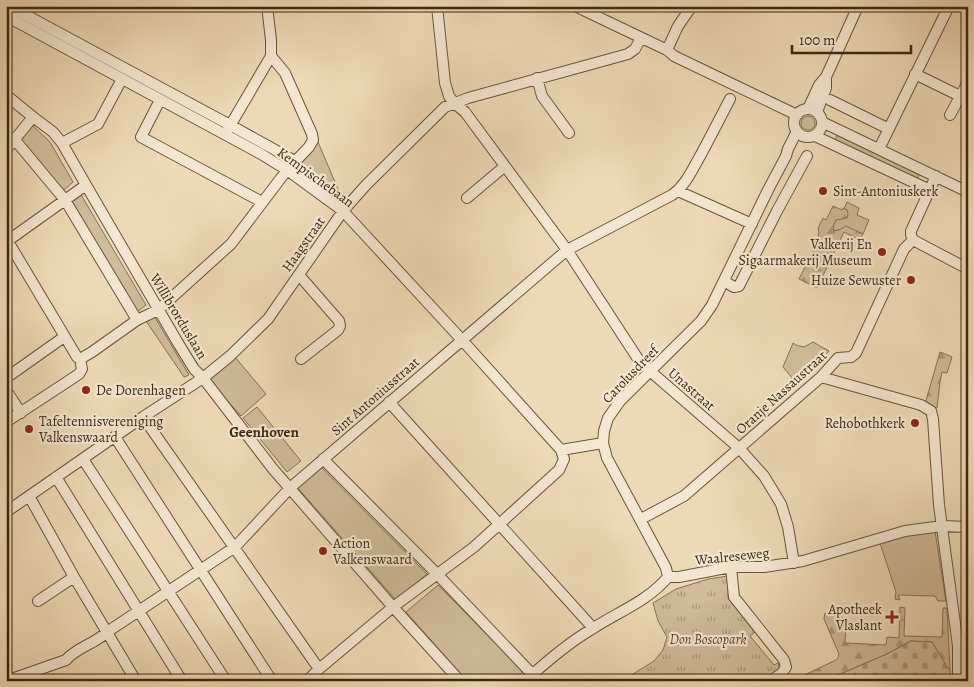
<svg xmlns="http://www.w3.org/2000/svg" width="974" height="687" viewBox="0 0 974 687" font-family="Alegreya,serif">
  <defs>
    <pattern id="forest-firs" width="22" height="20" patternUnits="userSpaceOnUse" patternTransform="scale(1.25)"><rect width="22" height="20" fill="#d0bb9a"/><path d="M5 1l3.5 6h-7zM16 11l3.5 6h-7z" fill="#aa987c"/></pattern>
    <pattern id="cemetery-stones" width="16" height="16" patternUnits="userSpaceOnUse" patternTransform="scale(1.25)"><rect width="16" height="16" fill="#d0bb9a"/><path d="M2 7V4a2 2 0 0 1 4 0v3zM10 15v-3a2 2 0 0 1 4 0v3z" fill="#aa987c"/></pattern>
    <pattern id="park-tufts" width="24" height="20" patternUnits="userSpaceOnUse" patternTransform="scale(1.25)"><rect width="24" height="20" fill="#d0bb9a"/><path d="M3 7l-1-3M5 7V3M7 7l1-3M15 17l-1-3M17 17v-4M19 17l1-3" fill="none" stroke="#aa987c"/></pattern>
  </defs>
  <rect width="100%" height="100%" fill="#eed9b6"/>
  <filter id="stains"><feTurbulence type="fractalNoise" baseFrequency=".004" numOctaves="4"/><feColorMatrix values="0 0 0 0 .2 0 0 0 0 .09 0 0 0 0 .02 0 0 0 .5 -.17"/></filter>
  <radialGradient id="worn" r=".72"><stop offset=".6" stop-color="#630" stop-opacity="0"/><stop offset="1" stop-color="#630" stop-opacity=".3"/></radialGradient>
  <!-- grass -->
  <path fill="#d0bb9a" stroke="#867256" d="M801 123a7 7 0 1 1 14 0a7 7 0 1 1-14 0Z
    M32 125 50 142 73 182 63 191 21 140Z
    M839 132 921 171 916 181 834 142Z
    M318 142 343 201 341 203 295 171Z
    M80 193 146 305 137 312 70 200Z
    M847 202 859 208 857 215 869 220 863 234 846 227 839 230 834 231 833 227 836 220 847 210 844 209Z
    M153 314 189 375 184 377 146 321Z
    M813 342 829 351 797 384 783 367 793 343 796 345 804 347Z
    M235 357 266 394 241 416 209 380Z
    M257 407 301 461 287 472 243 418Z
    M319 465 427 574 397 599 396 600 296 486Z
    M935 531 946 601H938L935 596 898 595 900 600 895 599 896 592 880 543 913 534Z
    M438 585 520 668 522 672 513 681H467L406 612Z"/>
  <!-- forest -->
  <path fill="url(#forest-firs)" stroke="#867256" d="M833 206 842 210 843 208 847 210 848 214 847 218 836 220 833 226 834 231 839 230 846 226 863 234 860 240 844 232 817 288 799 279 817 244 819 245 822 241 818 236 819 233 818 228 823 218 826 220Z
    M940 352 952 357 947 373 942 372 940 382 937 408 925 404Z
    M900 607 905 608 904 636 942 637 943 608H947L950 670 947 667 932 642 911 641 887 654 824 681H792L836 660 838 658 839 654 824 619 825 613 842 617 846 623 845 643 886 645 887 637 899 638Z"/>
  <!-- cemetery -->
  <path fill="url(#cemetery-stones)" stroke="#867256" d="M911 641 932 642 947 667 950 670 951 681H824L887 654Z"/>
  <!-- park -->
  <path fill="url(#park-tufts)" stroke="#867256" d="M728 576V598L755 632 750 636 774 665 778 663 779 668 765 681H622L654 661 663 650 667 637 658 621 653 603 676 589 708 579Z"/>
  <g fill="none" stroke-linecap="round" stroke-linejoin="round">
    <!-- minor casing -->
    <g stroke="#68553b" stroke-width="12">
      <path id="minor" d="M9 6 230 125 295 161
        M437 6 445 83 449 96 454 103 465 112 567 250 640 362 650 371 739 448 764 476 781 504 788 527 794 563
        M575 6 667 50 674 56 797 115
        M6 16 261 154 287 170 343 211 462 340 561 450 603 443
        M667 50 678 26 692 6
        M915 74 960 96
        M537 78 542 96 569 133
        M6 95 33 117 53 132 62 143 86 185 178 343 194 369 203 378 273 469 393 607 460 681
        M160 100 141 137 262 202
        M830 100 889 129
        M808 109 819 85 826 77 858 6
        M794 123a14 14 0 1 1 28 0a14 14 0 1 1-28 0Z
        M817 112 826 88V77
        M950 115 968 82
        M822 122 968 192
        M227 131 271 56
        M815 136 930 190
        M15 140 65 200 137 320
        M62 143 98 124 122 79
        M879 149 949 6
        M6 150 33 117
        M678 191 752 224
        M467 198 505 166
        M6 238 77 357 80 359 82 369 79 374 6 422
        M913 240 968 269
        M6 242 86 185
        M299 275 339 321 340 326 338 330 301 359
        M724 281 734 287 739 286 777 211 807 156
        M80 359 92 352 137 320 158 310 231 244 287 170 309 147 313 140 312 134 285 73 271 56V40L267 6
        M821 377 921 405 931 411 933 419 939 505 958 646V681
        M6 378 64 337
        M6 390 21 413
        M389 402 593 628
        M143 417 319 669
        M115 437 272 681
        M83 459 226 681
        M323 459 437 574 532 674
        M56 477 182 681
        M29 496 74 577 136 681
        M6 512 143 417 203 378 230 356 268 319 343 211 366 185 445 107 468 98 628 54 635 49 641 38
        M641 519 684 496 821 377 838 358 851 357 856 353 904 249 913 240 911 235V231L936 176
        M731 567 734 597 784 660 786 667 782 673 771 681
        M668 577 666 568 607 458 603 443 604 431 608 418 620 401 701 321 712 305 768 190 786 156 788 149 797 131
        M38 601 74 577
        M6 681 66 660C77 647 95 644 107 632L235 547 290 488 567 250 672 195C685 186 691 172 699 158 710 138 720 118 730 99
        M307 681 319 669 393 607 474 547 559 470 564 459 561 450
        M525 681C546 662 568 643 592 629 618 612 648 601 668 577H679L731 567H764L803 561 905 531 942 526 968 527"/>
    </g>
    <!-- minor -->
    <use href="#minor" stroke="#f4e6d0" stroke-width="10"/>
  </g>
  <!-- markers -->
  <g fill="#8f2418" stroke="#f4e6d0" stroke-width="2">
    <circle cx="823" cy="191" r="5"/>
    <circle cx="882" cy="252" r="5"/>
    <circle cx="911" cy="280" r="5"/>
    <circle cx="86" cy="390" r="5"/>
    <circle cx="915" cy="423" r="5"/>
    <circle cx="29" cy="429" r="5"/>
    <circle cx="323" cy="551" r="5"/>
    <path d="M889.5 609.5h5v5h5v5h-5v5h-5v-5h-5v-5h5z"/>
  </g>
  <g text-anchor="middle" stroke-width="4.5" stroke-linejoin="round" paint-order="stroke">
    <!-- street labels -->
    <g font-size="14" fill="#3b2912" stroke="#f4e6d0">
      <text transform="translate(316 177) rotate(36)" y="5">Kempischebaan</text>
      <text transform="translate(303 244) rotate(-55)" y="5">Haagstraat</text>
      <text transform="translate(179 316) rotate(59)" y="5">Willibrorduslaan</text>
      <text transform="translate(630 374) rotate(-46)" y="5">Carolusdreef</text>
      <text transform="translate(692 389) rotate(41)" y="5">Unastraat</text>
      <text transform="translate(781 392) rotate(-42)" y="5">Oranje Nassaustraat</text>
      <text transform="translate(375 396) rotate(-41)" y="5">Sint Antoniusstraat</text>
      <text transform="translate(732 556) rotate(-6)" y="5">Waalreseweg</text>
    </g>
    <!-- poi labels -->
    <g font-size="14" fill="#3b2912" stroke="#f4e6d0" text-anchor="start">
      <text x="833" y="196">Sint-Antoniuskerk</text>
      <text x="872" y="249" text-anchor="end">Valkerij En<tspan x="872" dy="16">Sigaarmakerij Museum</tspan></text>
      <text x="901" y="285" text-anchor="end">Huize Sewuster</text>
      <text x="96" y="395">De Dorenhagen</text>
      <text x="39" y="426">Tafeltennisvereniging<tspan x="39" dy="16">Valkenswaard</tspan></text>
      <text x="905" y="428" text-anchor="end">Rehobothkerk</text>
      <text x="333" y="548">Action<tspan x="333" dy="16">Valkenswaard</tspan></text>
      <text x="882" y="614" text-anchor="end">Apotheek<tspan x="882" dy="16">Vlaslant</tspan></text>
    </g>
    <!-- park labels -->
    <g font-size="14" font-style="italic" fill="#59462d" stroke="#f4e6d0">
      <text x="708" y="644">Don Boscopark</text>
    </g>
    <!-- neighbourhood labels -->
    <g font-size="15" font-weight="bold" fill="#3b2912" stroke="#f4e6d0">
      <text x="264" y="437">Geenhoven</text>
    </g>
  </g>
  <!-- margin -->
  <rect width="974" height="687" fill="none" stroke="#eed9b6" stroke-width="25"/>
  <rect x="8" y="8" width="959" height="672" fill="none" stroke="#3b2912" stroke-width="2.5"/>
  <rect x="12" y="12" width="949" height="662" fill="none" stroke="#3b2912"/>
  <!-- scale -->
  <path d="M792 45v8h119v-8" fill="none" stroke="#3b2912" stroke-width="2.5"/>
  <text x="799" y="45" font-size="15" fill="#3b2912" stroke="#f4e6d0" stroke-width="4" paint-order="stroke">100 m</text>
  <rect width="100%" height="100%" filter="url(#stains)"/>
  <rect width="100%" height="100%" fill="url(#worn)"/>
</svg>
